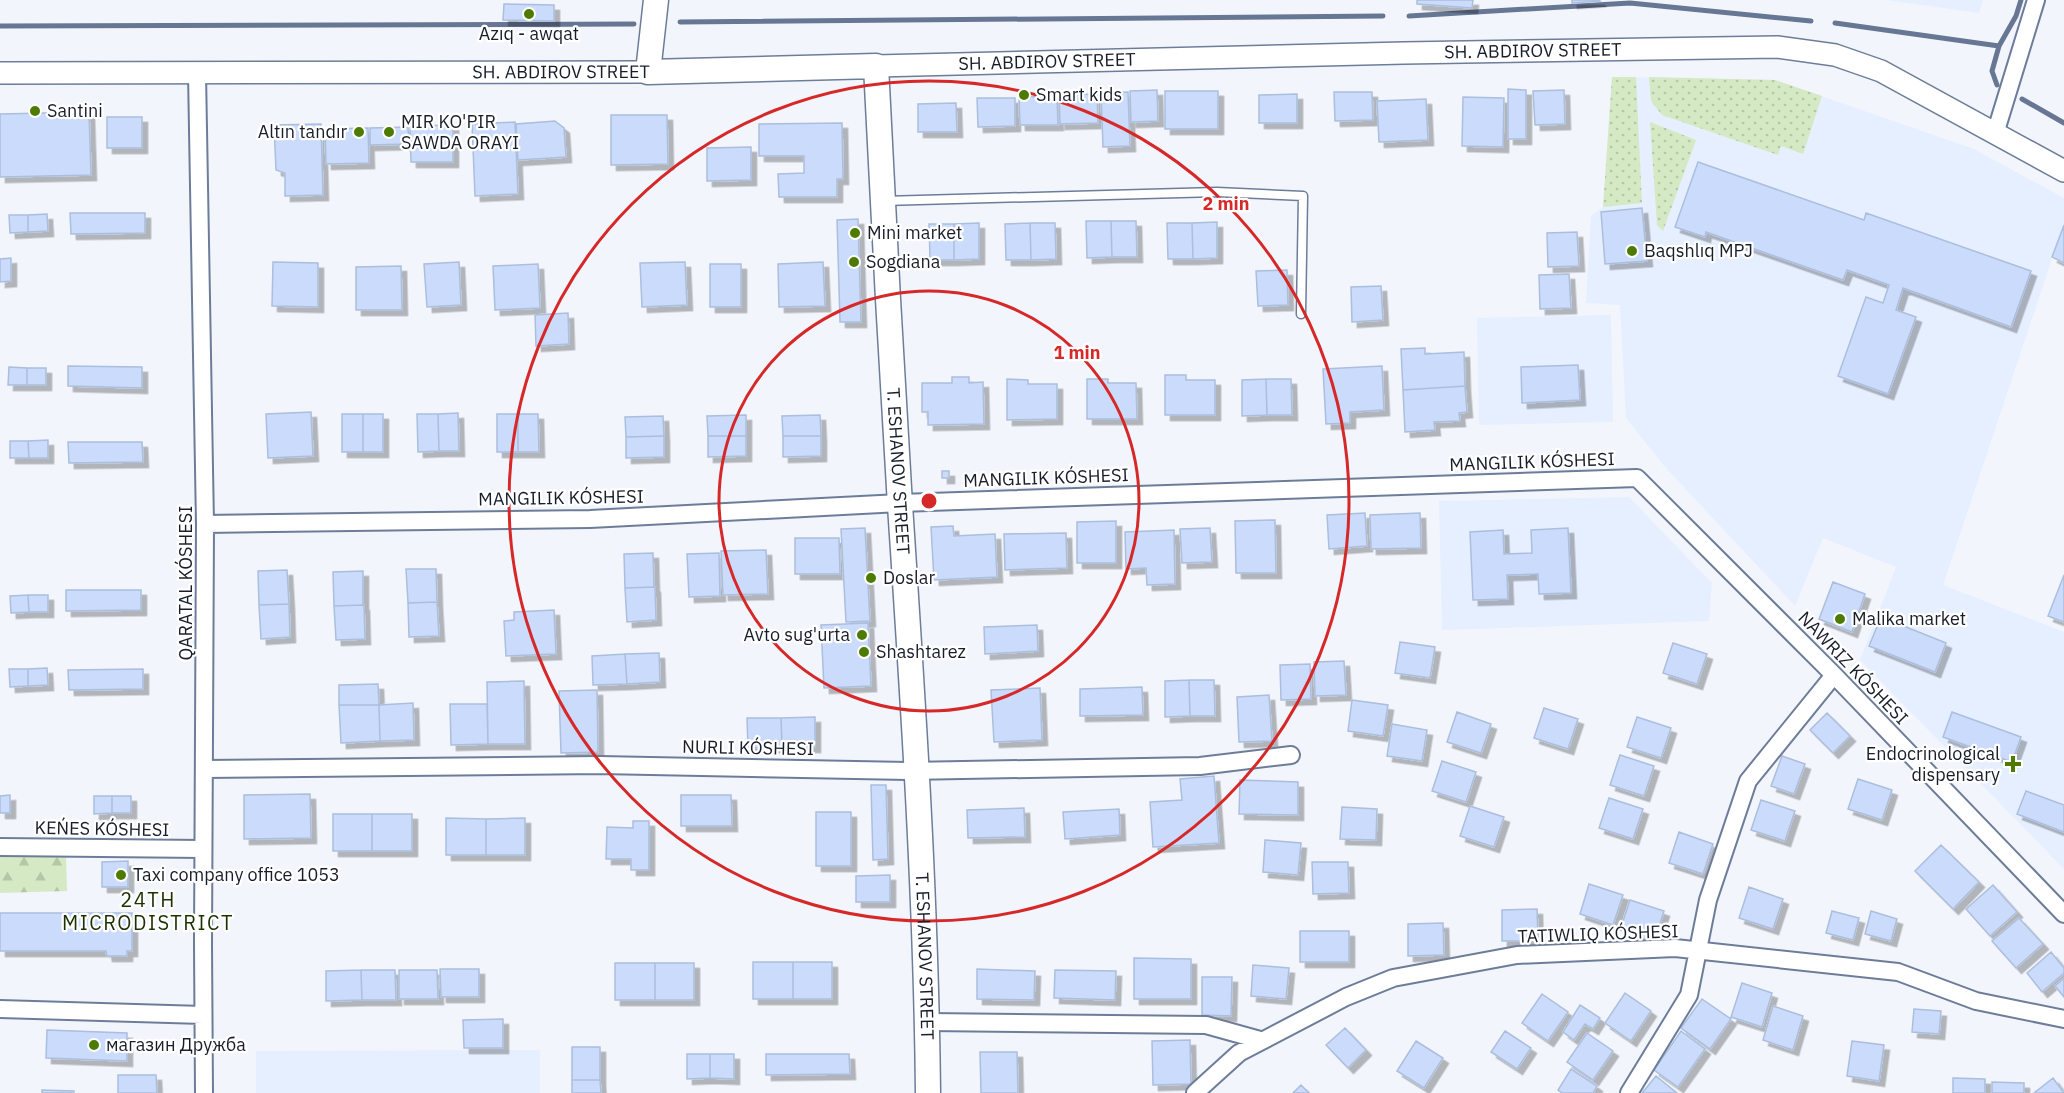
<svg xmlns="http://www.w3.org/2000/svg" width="2064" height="1093" viewBox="0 0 2064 1093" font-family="'IBM Plex Sans',sans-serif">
  <defs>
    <pattern id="grass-dots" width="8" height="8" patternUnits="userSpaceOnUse" patternTransform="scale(1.5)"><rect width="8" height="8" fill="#d5e9c4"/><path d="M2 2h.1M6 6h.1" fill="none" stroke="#b6c7a8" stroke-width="1.8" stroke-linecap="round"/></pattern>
    <pattern id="forest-firs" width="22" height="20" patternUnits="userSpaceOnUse" patternTransform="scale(1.5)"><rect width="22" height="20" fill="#d5e9c4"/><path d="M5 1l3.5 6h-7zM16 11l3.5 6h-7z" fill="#b6c7a8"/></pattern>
    <filter id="shadow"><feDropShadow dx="5.5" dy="5.5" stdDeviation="0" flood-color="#0004"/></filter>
  </defs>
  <rect width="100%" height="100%" fill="#f2f6fc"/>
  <!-- built -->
  <path fill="#e6efff" d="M1886 0H1983L1979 13Z
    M1612 77 1775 80 1974 149 2064 198V223L1943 585 2064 632V869L1860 660 1896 567 1823 538 1795 606 1665 467 1626 418 1620 305 1586 303 1591 216 1603 207Z
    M1611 315 1613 422 1479 425 1477 318Z
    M1629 497 1712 583 1709 621 1442 630 1439 501Z
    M540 1050V1093H256V1051Z"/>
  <!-- grass -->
  <path fill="url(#grass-dots)" d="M1612 77H1636L1642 203 1603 207Z
    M1649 77 1775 80 1822 96 1803 154 1781 146 1778 155 1662 115 1651 101Z
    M1650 122 1696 140 1663 231 1657 225Z"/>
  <!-- forest -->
  <path fill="url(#forest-firs)" d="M66 855 67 891 0 893V857Z"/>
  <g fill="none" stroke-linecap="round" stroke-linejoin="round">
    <!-- stream -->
    <path stroke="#667693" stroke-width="5" d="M1409 16 1630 3 1811 21
      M680 22 1383 16
      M1835 23 1999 46 1992 71 1997 85
      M0 26 634 24
      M1999 46 2016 16 2021 0
      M2022 99 2064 123"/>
  </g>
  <!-- building -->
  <path fill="#cadbfb" stroke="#acbedd" stroke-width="1.5" filter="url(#shadow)" d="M1417 0H1473L1472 8 1417 4Z
    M1572 0H1599L1600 1 1572 3Z
    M504 4 554 5V21L503 20Z
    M1508 89 1526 90V139H1508Z
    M1157 90 1158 121 1131 122 1130 91Z
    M1564 90 1565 124 1535 125 1533 91Z
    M1165 91H1218V129H1165Z
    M1128 92 1130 146 1103 147 1101 93Z
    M1334 92H1372L1373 120 1335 121Z
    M1097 94 1098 123 1060 124 1059 95Z
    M1297 94V123H1259V95Z
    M1057 96 1058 125H1020L1019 97Z
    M1463 97 1504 98 1503 147 1462 146Z
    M977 98H1015V126L978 127Z
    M1426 99 1428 140 1379 142 1377 101Z
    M956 103 957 132H918V104Z
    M89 112 91 175 0 177V114Z
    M611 115H667L668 164 611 165Z
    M107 117H142V148H107Z
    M555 121 564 128 566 157 518 160 516 124Z
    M515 122 518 194 475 196 472 124Z
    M842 123 843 179H837V197H779L778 174 804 173V156H759V124Z
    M321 124 323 195 285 196V173L276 170 274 125Z
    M453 125V162H411L410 126Z
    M408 127 409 144 370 145V128Z
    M368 128 369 163 326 164 325 129Z
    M751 147V180L707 181V148Z
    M1698 162 1864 220 1866 213 2031 271 2011 327 1903 288 1896 310 1916 317 1888 394 1838 376 1866 297 1883 303 1889 285 1847 270 1843 280 1706 232 1705 237 1675 227Z
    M1642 208 1647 261 1605 264 1601 212Z
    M70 213H145V233L71 234Z
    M47 214 48 231 28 232V215Z
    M9 215H28V232L10 233Z
    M858 219 861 322H840L837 220Z
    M1086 221H1111L1112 257 1087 258Z
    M1111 221H1136L1137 257H1112Z
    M1217 222V258L1193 259 1192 223Z
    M979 223V259L954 260V224Z
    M1030 223H1055L1056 259 1031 260Z
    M1030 223 1031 260H1006L1005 224Z
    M1167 223H1192L1193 259H1168Z
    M929 224H954V260H930Z
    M2064 225V263L2052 257Z
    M1577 232 1579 266 1548 267 1547 233Z
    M11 258V281L0 282V259Z
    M273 262 318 263V307L272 306Z
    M459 262 461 305 427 307 424 264Z
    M685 262 687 305 642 307 640 263Z
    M823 262 825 306 779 307 778 264Z
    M538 264 540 308 495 310 493 266Z
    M710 264H741V307H710Z
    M401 266 402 310H356V267Z
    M1287 270 1288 305 1258 306 1256 271Z
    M1569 274 1571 308 1540 309 1539 275Z
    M1381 286 1383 320 1352 322 1351 287Z
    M568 313 569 344 536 346 535 315Z
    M1425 348V354L1464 352 1465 386 1403 390 1401 349Z
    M1578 365 1580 400 1522 403 1521 367Z
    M68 366 142 367V388L68 386Z
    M1382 366 1384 410 1350 412V423L1326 424 1323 369Z
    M9 367 27 368V385H8Z
    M27 368H46V385H27Z
    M1165 375H1186V380H1215V415H1165Z
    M952 377H969V383L983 382 984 424 928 425V412H922V383H952Z
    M1007 379 1028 380V384H1057V419L1007 420Z
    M1087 379H1108V383H1136L1137 419H1087Z
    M1266 379H1291L1292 415H1267Z
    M1266 379 1267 415 1242 416V380Z
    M1465 386 1467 412 1459 413 1460 421 1434 422 1435 430 1405 432 1403 390Z
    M311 412 313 456 268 458 266 414Z
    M458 413 459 451H439L438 414Z
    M342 414H363V452H342Z
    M363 414H383V452H363Z
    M417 414H438L439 451 418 452Z
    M497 414H518V452H497Z
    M518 414H538L539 452H518Z
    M746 415V436H708L707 416Z
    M820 415 821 436H783L782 416Z
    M663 416 664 436 626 437 625 417Z
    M664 436V457L626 458V437Z
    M708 436H746V456L708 457Z
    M783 436H821V456L783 457Z
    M48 440V458H29L28 441Z
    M10 441H28L29 458H10Z
    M68 442H142L143 462 69 463Z
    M942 471H949V478H942Z
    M1365 513 1367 546 1329 549 1327 515Z
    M1420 513 1421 548 1371 549 1370 515Z
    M1275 520 1276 573H1236L1235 521Z
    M1116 521V563H1077V522Z
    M953 526 954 536 995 534 997 577 934 580 931 527Z
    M865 528 870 621 846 622 841 529Z
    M1210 528 1212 562 1182 563 1180 529Z
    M1568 528 1571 593 1539 594 1538 574 1507 575 1508 599 1473 600 1470 532 1503 530 1504 554 1532 553 1531 530Z
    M1174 530 1175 584 1147 585 1146 568 1126 569 1125 532Z
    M1066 533 1067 568 1005 570 1004 534Z
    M795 538H839L840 574H795Z
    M766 550 768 594 723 595 721 551Z
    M653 553 654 587 625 588 624 554Z
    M719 553 720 596 689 597 687 554Z
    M406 569H436L437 602 408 603Z
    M287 570 289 604 259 605 258 571Z
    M363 571V605L334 606 333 572Z
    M2064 575V622L2048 616Z
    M1833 582 1865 594 1852 632 1819 619Z
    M655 587 656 620 627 622 625 588Z
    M66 590H141V610L66 611Z
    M28 595H48V612H29Z
    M28 595 29 612 11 613 10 596Z
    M437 602 439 636 409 637 408 603Z
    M289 604 290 637 261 639 259 605Z
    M364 605 365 639 336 640 334 606Z
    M554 610 556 654 506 656 504 621 514 620V612Z
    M1881 617 1946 643 1935 672 1869 646Z
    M868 623 871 686 824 688 821 625Z
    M1037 625 1038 651 985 654 984 627Z
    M1400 642 1435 647 1430 678 1395 673Z
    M1673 643 1707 654 1697 684 1663 673Z
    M659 653 660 682 627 684 625 654Z
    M625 654 627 684 593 685 592 656Z
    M1344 661 1346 695 1315 696 1314 662Z
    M1310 664 1311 699 1281 700 1280 665Z
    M47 668 48 685 28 686V669Z
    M9 669H28V686L10 687Z
    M143 669V689L69 690 68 670Z
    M1189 680H1214L1215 716H1190Z
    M1189 680 1190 716 1165 717V681Z
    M524 681 525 744H488L487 682Z
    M378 684 379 705H339V685Z
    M1142 687 1143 715 1080 716V689Z
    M1040 688 1042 740 994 742 991 690Z
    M597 690 598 752 561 753 559 691Z
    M1269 695 1272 741 1239 742 1237 697Z
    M1352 700 1388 705 1383 736 1348 731Z
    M413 703 414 740 380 741 379 705Z
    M450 704H487L488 744 451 745Z
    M339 705H379L380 741 341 743Z
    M1544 708 1578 719 1568 749 1534 738Z
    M1457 712 1491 724 1481 753 1447 742Z
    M1952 712 2021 737 2012 762 1943 737Z
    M1827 713 1850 736 1833 753 1810 730Z
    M815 717V747H782L781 718Z
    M1637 717 1671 728 1661 758 1627 747Z
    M747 718H781L782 747 748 748Z
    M1392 724 1427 730 1422 761 1387 756Z
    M1620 755 1654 766 1644 796 1610 785Z
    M1782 756 1805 764 1794 794 1771 786Z
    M1442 761 1476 772 1466 802 1432 791Z
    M1214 776 1219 843 1153 847 1150 802 1182 800 1180 779Z
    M1858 779 1892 790 1882 820 1848 809Z
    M1240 780 1298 782V815L1239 814Z
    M871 785H886L888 859 873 860Z
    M2026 791 2064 805V832L2017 814Z
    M310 794 311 838 244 839V795Z
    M10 795V813H0V796Z
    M681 795H731L732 826H681Z
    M94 796H112V813L94 814Z
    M112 796H131V813H112Z
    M1609 798 1643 809 1633 839 1599 828Z
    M1761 800 1795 811 1785 841 1751 830Z
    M1470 806 1504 817 1494 847 1460 836Z
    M1342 807 1377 809 1376 840 1340 839Z
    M1024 808 1025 837 968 838 967 810Z
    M1119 809 1120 835 1065 839 1063 812Z
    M816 812H851V866H816Z
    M333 814H372V851H333Z
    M372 814H412V851H372Z
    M446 818 486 819V855H446Z
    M525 818V855H486V819Z
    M633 821H649V870H631V859H606L607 827 633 828Z
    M1679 832 1713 844 1703 874 1669 863Z
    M1265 840 1301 843 1298 875 1263 872Z
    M1941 845 1979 882 1953 909 1915 871Z
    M128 861V887H102V862Z
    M1312 862H1348L1349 893 1313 894Z
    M890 875V902H856V876Z
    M1589 884 1623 895 1613 925 1580 914Z
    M1993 885 2017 912 1990 936 1966 909Z
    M1749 887 1783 899 1773 929 1739 918Z
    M1630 900 1664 911 1654 942 1620 930Z
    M1537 909 1538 941H1502V910Z
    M1832 911 1859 918 1853 940 1826 933Z
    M1871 911 1897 919 1891 941 1865 934Z
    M0 913H132V951H127V956H107L106 951H0Z
    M2019 918 2043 944 2016 968 1992 941Z
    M1443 923 1444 955 1408 956V924Z
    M1300 931H1349V962H1300Z
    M2051 952 2064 968V973L2042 992 2027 973Z
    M1134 958 1191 959V999H1134Z
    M753 962H793V999H753Z
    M793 962H832V999H793Z
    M615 963H655V1000H615Z
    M655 963H694V1000H655Z
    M1253 965 1289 968 1286 999 1251 996Z
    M440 969H479V997H441Z
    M977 969 1035 971 1034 1000 977 999Z
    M361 970 362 1000 326 1001V971Z
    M361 970H395L396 1000H362Z
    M399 970H437L438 999H399Z
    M1055 970 1116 971 1115 1000 1054 998Z
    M1202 977H1232L1231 1016 1202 1015Z
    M2064 978V997L2055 986Z
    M1742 983 1772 993 1762 1027 1731 1017Z
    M1625 993 1651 1011 1631 1041 1605 1023Z
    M1542 994 1568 1012 1548 1041 1522 1023Z
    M1702 999 1731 1019 1710 1049 1681 1028Z
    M1580 1005 1600 1018 1593 1029 1585 1024 1574 1040 1563 1032Z
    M1773 1006 1803 1016 1793 1050 1763 1040Z
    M1914 1009 1941 1011 1939 1034 1912 1032Z
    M503 1019V1048H464L463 1020Z
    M1345 1028 1366 1050 1348 1068 1326 1045Z
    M47 1030 127 1033V1061L46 1058Z
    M1505 1031 1531 1048 1517 1069 1491 1052Z
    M1681 1031 1705 1049 1678 1087 1654 1070Z
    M1587 1033 1613 1051 1593 1080 1567 1062Z
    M1190 1040 1191 1084 1153 1085 1152 1041Z
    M1416 1041 1443 1058 1424 1088 1397 1071Z
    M1852 1041 1884 1045 1879 1081 1847 1076Z
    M572 1047H600V1080H572Z
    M980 1052H1017L1018 1093H981Z
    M687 1054H710V1078L687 1079Z
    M710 1054H734V1079L710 1078Z
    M766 1054H849L850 1074 766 1075Z
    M1571 1069 1597 1086 1593 1093H1562L1558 1090Z
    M118 1075H156L157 1093H118Z
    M1656 1076 1677 1093H1642Z
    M1953 1078 1985 1079V1093H1953Z
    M2053 1078 2064 1093H2034Z
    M572 1080H600L601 1093H572Z
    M1992 1082 2024 1083V1093H1992Z
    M1301 1085 1309 1093H1293Z
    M42 1090 74 1091V1093H42Z"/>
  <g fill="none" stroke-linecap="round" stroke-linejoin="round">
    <!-- service casing -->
    <g stroke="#6d7d99" stroke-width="11">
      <path id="service" d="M883 201 1217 192 1303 196 1301 314"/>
    </g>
    <!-- minor casing -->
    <g stroke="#6d7d99" stroke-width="20">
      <path id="minor" d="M197 73 205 524 203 944 204 1093
        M1995 134 2036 0
        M205 524 590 519 900 503 1637 478 1834 675 2064 914
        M204 769 600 765 908 771 1200 766 1291 755
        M0 847 203 849
        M0 1009 203 1015
        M928 1022 1206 1025 1260 1040
        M1195 1093 1239 1053 1346 997 1393 978 1517 955 1675 948 1898 972 1976 1001 2064 1019
        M1629 1093 1689 995 1708 900 1748 781 1834 675"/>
    </g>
    <!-- tertiary casing -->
    <g stroke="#6d7d99" stroke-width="24">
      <g id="tertiary">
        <path id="s1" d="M876 66 1404 53 1777 47 1835 55 1881 71 2064 171"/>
        <path id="s2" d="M0 73 648 72"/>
      </g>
    </g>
    <!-- secondary casing -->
    <g stroke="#6d7d99" stroke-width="27">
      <g id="secondary">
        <path id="s3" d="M656 0 648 72 876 66C883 212 891 359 900 505 913 701 926 896 928 1093"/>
      </g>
    </g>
    <!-- service -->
    <use href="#service" stroke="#fff" stroke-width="8"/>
    <!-- minor -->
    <use href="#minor" stroke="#fff" stroke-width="16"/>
    <!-- tertiary -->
    <use href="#tertiary" stroke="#fff" stroke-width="21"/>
    <!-- secondary -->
    <use href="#secondary" stroke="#fff" stroke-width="24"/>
  </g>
  <!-- distance rings -->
  <g fill="none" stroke="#d62828" stroke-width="3">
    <circle cx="929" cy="501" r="210"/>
    <circle cx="929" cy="501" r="420"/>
  </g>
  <!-- markers -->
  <g fill="#4d7b00" stroke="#fff" stroke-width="2">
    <circle cx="529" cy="14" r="6"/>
    <circle cx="1024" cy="95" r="6"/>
    <circle cx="35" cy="111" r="6"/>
    <circle cx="359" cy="132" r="6"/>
    <circle cx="389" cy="132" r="6"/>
    <circle cx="855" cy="233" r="6"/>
    <circle cx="1632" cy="251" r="6"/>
    <circle cx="854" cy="262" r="6"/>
    <circle cx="871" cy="578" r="6"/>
    <circle cx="1840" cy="619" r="6"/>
    <circle cx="862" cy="635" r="6"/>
    <circle cx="864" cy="652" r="6"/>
    <path d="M2010 755h6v6h6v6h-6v6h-6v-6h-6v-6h6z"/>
    <circle cx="121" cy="875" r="6"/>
    <circle cx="94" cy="1045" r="6"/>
  </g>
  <g text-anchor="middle" stroke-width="4.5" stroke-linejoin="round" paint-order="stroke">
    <!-- poi labels -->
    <g font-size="18" fill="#171d29" stroke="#fff" text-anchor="start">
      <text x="529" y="40" text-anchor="middle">Azıq - awqat</text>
      <text x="1036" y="101">Smart kids</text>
      <text x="47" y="117">Santini</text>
      <text x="401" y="128">MIR KO'PIR<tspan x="401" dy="21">SAWDA ORAYI</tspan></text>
      <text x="347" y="138" text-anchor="end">Altın tandır</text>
      <text x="867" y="239">Mini market</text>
      <text x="1644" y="257">Baqshlıq MPJ</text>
      <text x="866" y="268">Sogdiana</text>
      <text x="883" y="584">Doslar</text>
      <text x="1852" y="625">Malika market</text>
      <text x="850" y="641" text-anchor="end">Avto sug'urta</text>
      <text x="876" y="658">Shashtarez</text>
      <text x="2000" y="760" text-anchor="end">Endocrinological<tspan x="2000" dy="21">dispensary</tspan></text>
      <text x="133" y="881">Taxi company office 1053</text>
      <text x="106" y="1051">магазин Дружба</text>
    </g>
    <!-- street labels -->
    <g font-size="18" fill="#171d29" stroke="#fff">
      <text dy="6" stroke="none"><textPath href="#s1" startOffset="657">SH. ABDIROV STREET</textPath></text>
      <text dy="6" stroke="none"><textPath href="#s1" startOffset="171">SH. ABDIROV STREET</textPath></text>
      <text dy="6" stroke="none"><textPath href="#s2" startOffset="561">SH. ABDIROV STREET</textPath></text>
      <text transform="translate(1532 462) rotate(-2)" y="6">MANGILIK KÓSHESI</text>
      <text dy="6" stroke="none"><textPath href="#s3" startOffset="706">T. ESHANOV STREET</textPath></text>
      <text transform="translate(1046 478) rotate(-2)" y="6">MANGILIK KÓSHESI</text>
      <text transform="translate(561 498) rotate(-1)" y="6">MANGILIK KÓSHESI</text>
      <text transform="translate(186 583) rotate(-90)" y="6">QARATAL KÓSHESI</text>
      <text transform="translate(1853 668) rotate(46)" y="6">NAWRIZ KÓSHESI</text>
      <text transform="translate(748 748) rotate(1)" y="6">NURLI KÓSHESI</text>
      <text transform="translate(102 829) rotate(1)" y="6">KEŃES KÓSHESI</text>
      <text transform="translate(1598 934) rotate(-2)" y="6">TATIWLIQ KÓSHESI</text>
      <text dy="6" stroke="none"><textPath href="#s3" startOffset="1192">T. ESHANOV STREET</textPath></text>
    </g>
    <!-- neighbourhood labels -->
    <g font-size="20" letter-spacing="1.5" fill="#1b3100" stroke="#fff">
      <text x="148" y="907">24TH<tspan x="148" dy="23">MICRODISTRICT</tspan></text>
    </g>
  </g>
  <circle cx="929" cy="501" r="9" fill="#d62828" stroke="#fff" stroke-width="3"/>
  <g font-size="18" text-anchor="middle" font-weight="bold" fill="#d62828" stroke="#fff" stroke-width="4.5" stroke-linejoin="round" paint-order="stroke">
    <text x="1226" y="210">2 min</text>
    <text x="1077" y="359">1 min</text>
  </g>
</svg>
